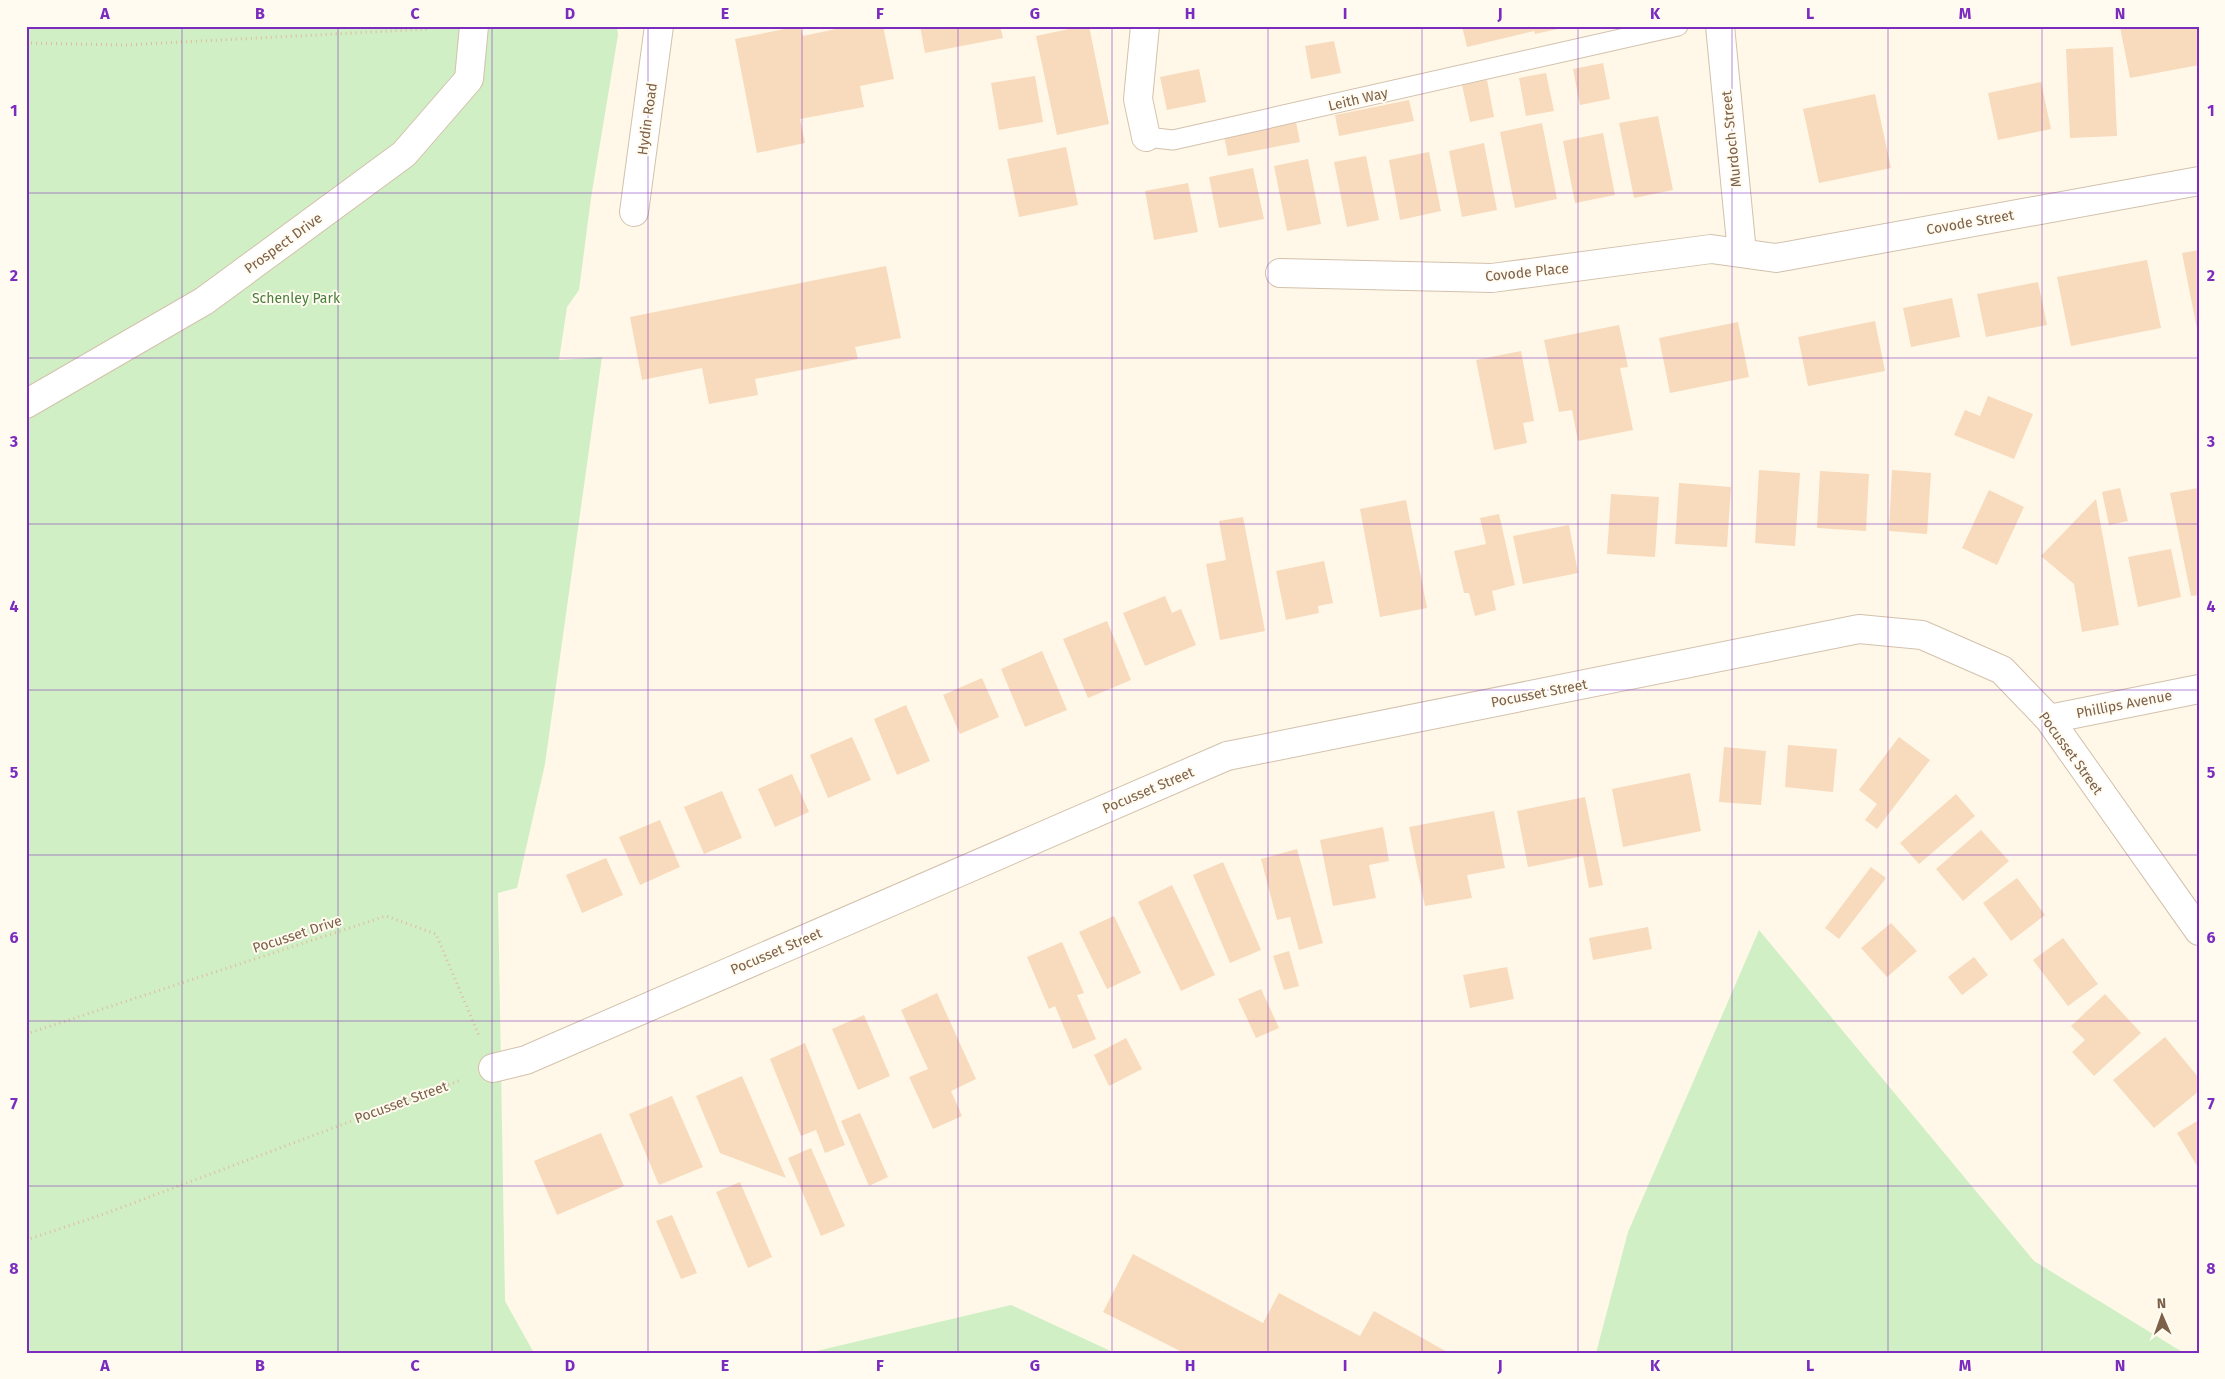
<svg xmlns="http://www.w3.org/2000/svg" width="2225" height="1379" viewBox="0 0 2225 1379" font-family="'Fira Sans',sans-serif">
  <rect width="100%" height="100%" fill="#fff8e8"/>
  <!-- green -->
  <path fill="#d1efc4" d="M26 26H617L618 35 591 198 579 290 567 307 559 360 602 357 545 764 517 888 498 893 505 1301 534 1353H26Z
    M1759 930 2034 1261 2184 1353H1596L1628 1232Z
    M1011 1305 1115 1353H808Z"/>
  <!-- building -->
  <path fill="#f8dabc" d="M800 26 803 36 850 26H883L894 79 860 86 864 107 800 119 805 143 757 153 735 39Z
    M920 26H1000L1003 38 925 53Z
    M1083 26H1089L1109 124 1057 135 1036 36Z
    M1462 26H1567V27L1535 34 1534 31 1467 47Z
    M2127 26H2199V65L2130 78 2120 27Z
    M1334 41 1341 73 1311 79 1305 46Z
    M2113 47 2117 136 2070 138 2066 49Z
    M1603 63 1610 99 1580 105 1573 69Z
    M1199 69 1206 102 1167 110 1160 77Z
    M1546 73 1554 111 1526 116 1519 78Z
    M1035 76 1043 122 999 130 991 83Z
    M1487 80 1494 117 1470 122 1462 85Z
    M2041 82 2051 129 1998 140 1988 93Z
    M1875 94 1891 168 1819 183 1803 109Z
    M1409 100 1414 121 1339 136 1335 115Z
    M1658 116 1673 190 1634 198 1619 123Z
    M1296 122 1300 142 1228 156 1224 136Z
    M1542 123 1557 199 1515 208 1500 132Z
    M1603 133 1615 195 1575 203 1563 141Z
    M1484 143 1497 210 1462 217 1449 151Z
    M1066 147 1078 205 1019 217 1007 159Z
    M1429 152 1441 211 1400 220 1389 160Z
    M1366 156 1379 220 1347 227 1334 162Z
    M1308 159 1321 224 1287 231 1274 166Z
    M1253 168 1264 219 1219 228 1209 177Z
    M1188 183 1198 232 1154 240 1145 191Z
    M2199 250V333L2198 334 2182 253Z
    M2147 260 2161 328 2071 346 2057 277Z
    M886 266 901 338 855 347 858 359 755 379 758 395 709 404 702 368 642 380 630 317Z
    M2038 282 2047 325 1986 337 1977 294Z
    M1952 298 1960 337 1911 347 1903 308Z
    M1875 321 1885 371 1808 386 1798 337Z
    M1738 322 1749 377 1670 393 1659 338Z
    M1619 325 1628 367 1620 368 1633 430 1578 441 1572 410 1559 412 1544 340Z
    M1521 351 1534 421 1523 423 1527 443 1494 450 1476 360Z
    M1988 396 2033 414 2014 459 1954 435 1965 410 1980 416Z
    M1759 470 1800 473 1795 546 1755 543Z
    M1892 470 1931 473 1927 534 1889 531Z
    M1820 471 1869 474 1866 531 1817 528Z
    M1679 483 1731 487 1727 547 1675 544Z
    M2120 488 2128 521 2109 525 2102 492Z
    M2198 488 2199 595 2191 596 2170 493Z
    M1989 490 2024 507 1997 565 1962 548Z
    M1611 494 1659 497 1655 557 1607 554Z
    M2096 499 2119 625 2082 632 2074 584 2041 556Z
    M1406 500 1427 608 1380 617 1360 509Z
    M1499 514 1515 585 1492 591 1496 610 1475 616 1469 593H1464L1454 551 1486 544 1480 518Z
    M1243 517 1265 631 1220 640 1206 564 1226 560 1219 521Z
    M1569 525 1578 573 1523 584 1513 536Z
    M2171 549 2181 597 2138 607 2128 557Z
    M1324 561 1333 603 1318 606 1319 613 1286 620 1276 571Z
    M1165 596 1172 613 1181 609 1196 645 1145 666 1123 613Z
    M1107 621 1131 680 1088 698 1063 639Z
    M1042 651 1067 710 1025 727 1001 669Z
    M982 678 999 717 960 734 943 695Z
    M906 705 930 761 897 775 874 719Z
    M852 737 871 780 828 798 810 755Z
    M1899 737 1930 760 1877 829 1865 820 1877 804 1859 790Z
    M1788 745 1837 749 1833 792 1785 787Z
    M1724 747 1766 751 1761 805 1719 802Z
    M1690 773 1701 831 1623 847 1612 789Z
    M792 774 809 812 775 827 758 789Z
    M722 791 742 838 704 854 684 807Z
    M1956 794 1975 816 1919 864 1900 843Z
    M1585 797 1603 885 1589 888 1583 856 1528 867 1517 811Z
    M1494 811 1505 868 1467 875 1472 898 1425 906 1409 827Z
    M660 820 680 867 640 885 619 837Z
    M1383 827 1389 861 1369 865 1376 898 1333 906 1320 840Z
    M1981 830 2009 861 1963 901 1936 869Z
    M1297 849 1323 943 1299 950 1290 917 1277 920 1261 859Z
    M606 858 623 895 582 913 566 875Z
    M1223 862 1261 950 1230 963 1193 875Z
    M1871 867 1886 878 1839 939 1825 928Z
    M2017 878 2045 915 2011 941 1983 903Z
    M1172 885 1215 975 1181 991 1138 902Z
    M1114 916 1141 973 1107 989 1079 932Z
    M1891 923 1917 951 1887 977 1861 948Z
    M1648 927 1652 949 1593 960 1589 938Z
    M2063 938 2098 984 2068 1006 2033 960Z
    M1062 942 1084 993 1077 995 1096 1039 1073 1049 1055 1006 1049 1009 1027 957Z
    M1289 951 1299 986 1284 990 1273 956Z
    M1974 957 1988 975 1962 995 1948 977Z
    M1507 967 1514 999 1470 1008 1463 975Z
    M1261 989 1279 1028 1256 1038 1238 999Z
    M937 993 976 1079 951 1091 962 1116 933 1129 909 1077 928 1069 901 1010Z
    M2105 994 2141 1033 2094 1076 2072 1052 2085 1040 2071 1026Z
    M864 1015 890 1076 858 1090 832 1029Z
    M2165 1037 2199 1078V1091L2154 1128 2113 1080Z
    M1126 1038 1142 1069 1109 1086 1094 1055Z
    M805 1043 845 1145 825 1153 816 1130 801 1136 770 1059Z
    M742 1076 786 1178 720 1153 696 1096Z
    M672 1096 703 1167 659 1185 629 1114Z
    M860 1113 888 1177 869 1186 841 1121Z
    M2199 1120V1169L2177 1133Z
    M601 1133 624 1186 557 1215 534 1161Z
    M811 1148 845 1226 821 1236 788 1158Z
    M740 1182 772 1257 748 1268 716 1192Z
    M672 1215 697 1273 681 1279 656 1221Z
    M1133 1254 1263 1323 1279 1293 1360 1336 1374 1311 1449 1353H1252L1249 1351 1248 1353H1184L1103 1312Z"/>
  <g fill="none" stroke-linecap="round" stroke-linejoin="round">
    <!-- service casing -->
    <g stroke="#d3c1ac" stroke-width="21">
      <path id="service" d="M1146 137 1173 140 1678 26"/>
    </g>
    <!-- minor casing -->
    <g stroke="#d3c1ac" stroke-width="30">
      <path id="minor" d="M1145 26 1138 99 1146 137
        M1720 26 1742 253
        M634 212 659 26
        M1280 273 1492 278 1711 249 1776 258 2199 181
        M26 404 204 301 404 154 469 79 474 26
        M2049 719 2199 689
        M493 1068 526 1060 1227 756 1859 629 1922 635 2002 670 2049 719 2199 931"/>
    </g>
    <!-- path -->
    <path stroke="#debd9e" stroke-width="3" stroke-dasharray="1 4" stroke-linecap="butt" d="M26 43 125 45 429 29
      M26 1034 386 916 436 934 480 1038
      M26 1240 104 1214 461 1080"/>
    <!-- service -->
    <use href="#service" stroke="#fff" stroke-width="19"/>
    <!-- minor -->
    <use href="#minor" stroke="#fff" stroke-width="28"/>
  </g>
  <!-- grid -->
  <path fill="none" stroke="#7b2cbf" stroke-width="1" stroke-opacity="0.55" d="M182 26V1353M338 26V1353M492 26V1353M648 26V1353M802 26V1353M958 26V1353M1112 26V1353M1268 26V1353M1422 26V1353M1578 26V1353M1732 26V1353M1888 26V1353M2042 26V1353M26 193H2199M26 358H2199M26 524H2199M26 690H2199M26 855H2199M26 1021H2199M26 1186H2199"/>
  <g text-anchor="middle" stroke-width="4" stroke-linejoin="round" paint-order="stroke">
    <!-- street labels -->
    <g font-size="14" fill="#7d6048" stroke="#fffbf1">
      <text transform="translate(1358 99) rotate(-13)" y="5">Leith Way</text>
      <text transform="translate(647 119) rotate(-82)" y="5">Hydin Road</text>
      <text transform="translate(1731 139) rotate(-96)" y="5">Murdoch Street</text>
      <text transform="translate(1970 222) rotate(-10)" y="5">Covode Street</text>
      <text transform="translate(283 243) rotate(-36)" y="5">Prospect Drive</text>
      <text transform="translate(1527 272) rotate(-6)" y="5">Covode Place</text>
      <text transform="translate(1539 693) rotate(-11)" y="5">Pocusset Street</text>
      <text transform="translate(2124 704) rotate(-11)" y="5">Phillips Avenue</text>
      <text transform="translate(2071 753) rotate(54)" y="5">Pocusset Street</text>
      <text transform="translate(1148 790) rotate(-23)" y="5">Pocusset Street</text>
      <text transform="translate(297 934) rotate(-18)" y="5">Pocusset Drive</text>
      <text transform="translate(776 951) rotate(-23)" y="5">Pocusset Street</text>
      <text transform="translate(401 1102) rotate(-20)" y="5">Pocusset Street</text>
    </g>
    <!-- park labels -->
    <g font-size="14" fill="#487e3c" stroke="#fffbf1">
      <text x="296" y="303">Schenley Park</text>
    </g>
  </g>
  <!-- border -->
  <rect width="2225" height="1379" fill="none" stroke="#fffbf1" stroke-width="55"/>
  <!-- north arrow -->
  <g transform="translate(2162 1316) rotate(358)" stroke="#fffbf1" stroke-width="4" paint-order="stroke">
  <path d="M0-4L9 19L0 12L-9 19Z" fill="#7d6048"/>
  <text y="-8" font-size="14" font-weight="bold" text-anchor="middle" fill="#7d6048">N</text>
  </g>
  <rect x="28" y="28" width="2170" height="1324" fill="none" stroke="#7b2cbf" stroke-width="2"/>
  <g font-size="16" text-anchor="middle" font-weight="bold" fill="#7b2cbf">
    <text x="105" y="19">A</text>
    <text x="260" y="19">B</text>
    <text x="415" y="19">C</text>
    <text x="570" y="19">D</text>
    <text x="725" y="19">E</text>
    <text x="880" y="19">F</text>
    <text x="1035" y="19">G</text>
    <text x="1190" y="19">H</text>
    <text x="1345" y="19">I</text>
    <text x="1500" y="19">J</text>
    <text x="1655" y="19">K</text>
    <text x="1810" y="19">L</text>
    <text x="1965" y="19">M</text>
    <text x="2120" y="19">N</text>
    <text x="14" y="116">1</text>
    <text x="2211" y="116">1</text>
    <text x="14" y="281">2</text>
    <text x="2211" y="281">2</text>
    <text x="14" y="447">3</text>
    <text x="2211" y="447">3</text>
    <text x="14" y="612">4</text>
    <text x="2211" y="612">4</text>
    <text x="14" y="778">5</text>
    <text x="2211" y="778">5</text>
    <text x="14" y="943">6</text>
    <text x="2211" y="943">6</text>
    <text x="14" y="1109">7</text>
    <text x="2211" y="1109">7</text>
    <text x="14" y="1274">8</text>
    <text x="2211" y="1274">8</text>
    <text x="105" y="1371">A</text>
    <text x="260" y="1371">B</text>
    <text x="415" y="1371">C</text>
    <text x="570" y="1371">D</text>
    <text x="725" y="1371">E</text>
    <text x="880" y="1371">F</text>
    <text x="1035" y="1371">G</text>
    <text x="1190" y="1371">H</text>
    <text x="1345" y="1371">I</text>
    <text x="1500" y="1371">J</text>
    <text x="1655" y="1371">K</text>
    <text x="1810" y="1371">L</text>
    <text x="1965" y="1371">M</text>
    <text x="2120" y="1371">N</text>
  </g>
</svg>
